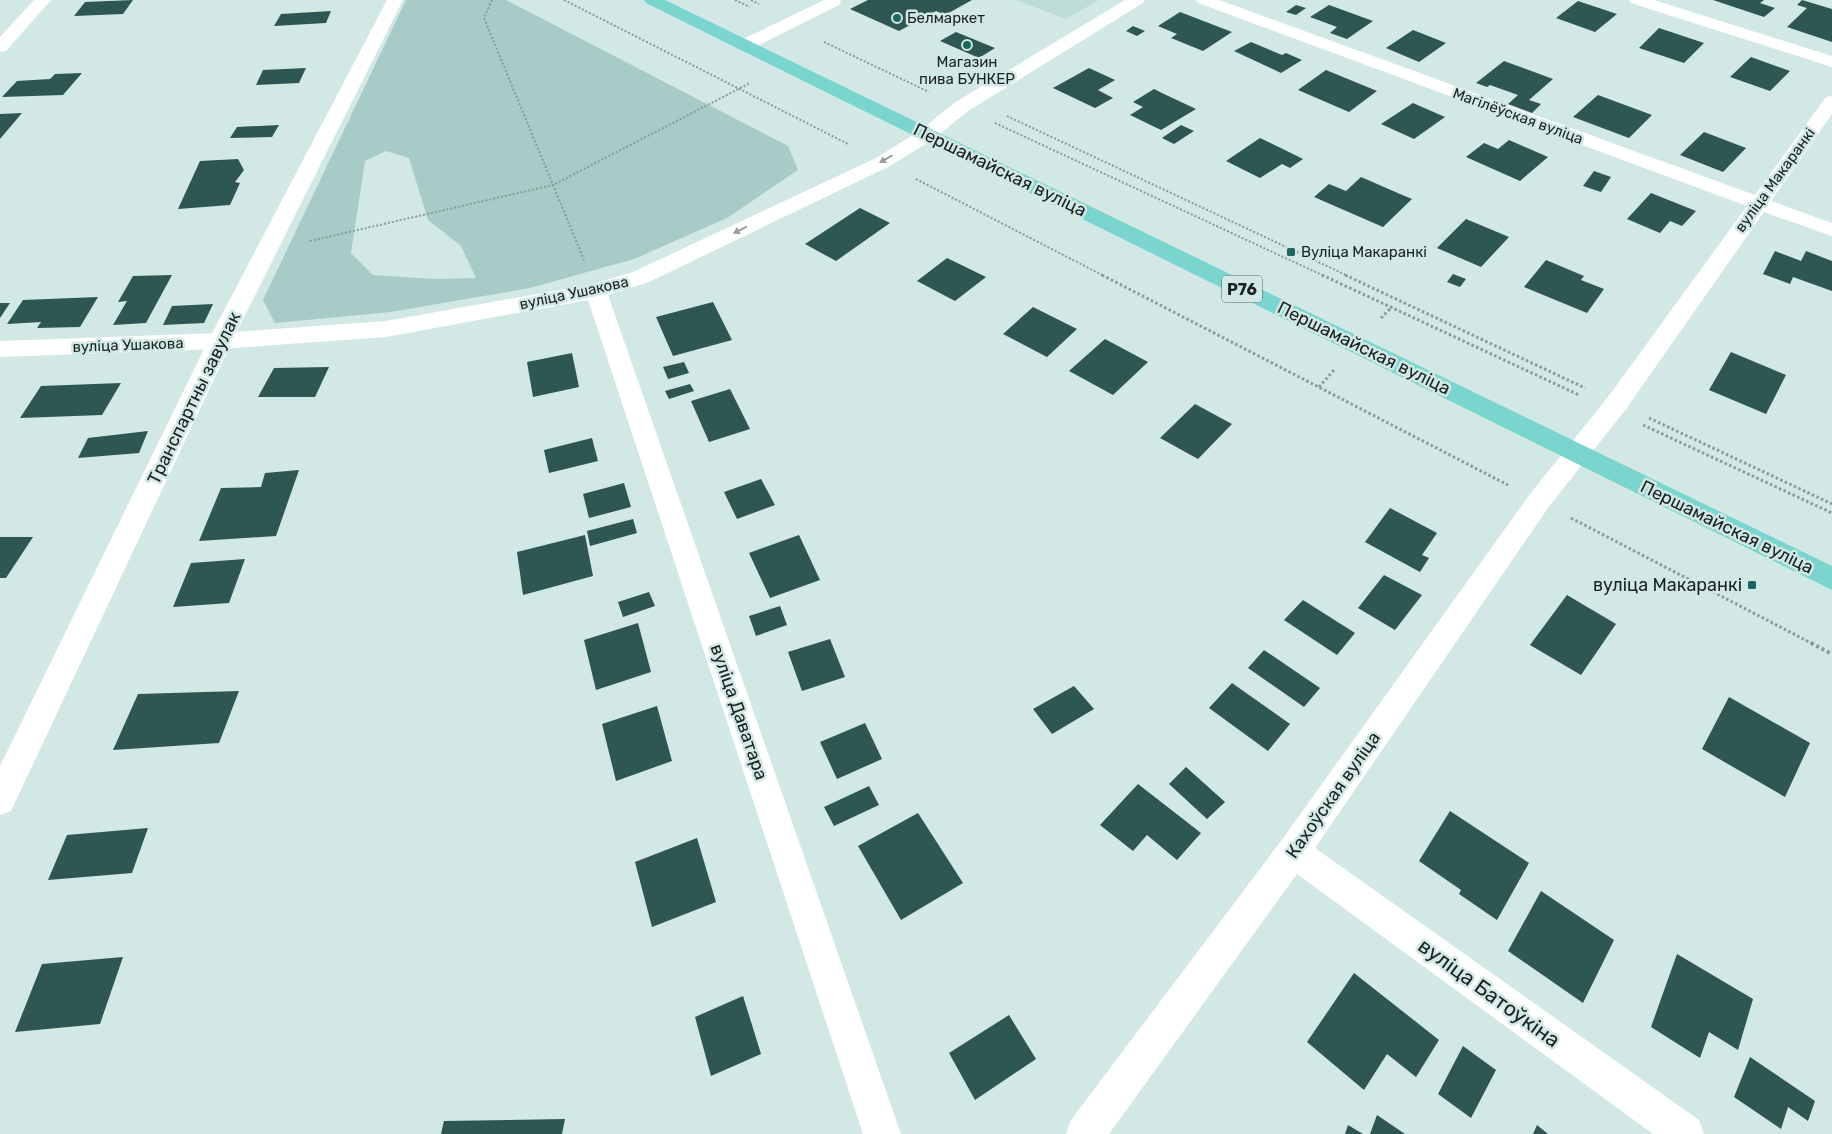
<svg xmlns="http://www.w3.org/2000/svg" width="1832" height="1134" viewBox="0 0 1832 1134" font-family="Rubik,sans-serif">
  <rect width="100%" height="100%" fill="#d1e8e5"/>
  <!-- built -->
  <path fill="#bcdcd8" d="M1016 0H1099L1066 19Z"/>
  <!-- green -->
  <path fill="#a7ccc7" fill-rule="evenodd" d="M406 0H506L788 146 798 170 727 218 634 259 530 288 391 312 275 323 263 300ZM386 151 409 158 428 220 461 246 476 278 434 279 373 275 351 253 365 161Z"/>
  <!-- building -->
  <path fill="#2e5652" d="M133 0 123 14 74 16 85 2Z
    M868 0H972L945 15 936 11 899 31 850 9Z
    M1713 0H1764L1760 3 1775 8 1764 17Z
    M1802 0 1832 9V42L1787 27 1807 8 1797 5Z
    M1578 1 1617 14 1595 32 1556 18Z
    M1296 5 1306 8 1296 15 1286 12Z
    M1329 5 1373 21 1347 39 1330 33 1337 27 1310 17Z
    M331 11 326 23 274 26 281 14Z
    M1180 12 1232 32 1203 51 1171 38 1177 34 1158 26Z
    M1133 26 1145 31 1137 36 1126 31Z
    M1659 28 1704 43 1684 63 1639 48Z
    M1413 30 1446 43 1419 62 1386 48Z
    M956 32 995 48 979 58 940 41Z
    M1251 42 1282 55 1286 53 1302 60 1281 73 1234 51Z
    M1751 57 1790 71 1770 91 1730 77Z
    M1504 61 1553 79 1529 100 1541 104 1532 113 1508 104 1518 95 1490 85 1487 87 1476 83Z
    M306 68 299 83 256 85 263 70Z
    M1089 68 1115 80 1098 90 1113 98 1095 108 1053 88Z
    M1326 70 1377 91 1349 112 1298 90Z
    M82 73 63 95 2 97 17 81 50 79 55 74Z
    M1154 89 1164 94 1196 109 1161 130 1130 115 1143 107 1133 102Z
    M1598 95 1652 115 1629 138 1573 117Z
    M1413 103 1445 117 1414 139 1381 124Z
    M22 113 0 139V114Z
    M279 125 272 137 230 138 237 127Z
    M1181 125 1194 131 1174 144 1162 138Z
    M1704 132 1746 148 1723 172 1680 155Z
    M1260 138 1295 155 1303 159 1290 168 1282 164 1260 178 1226 161Z
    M1509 140 1548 157 1520 181 1466 157 1484 143 1498 149Z
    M238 159 244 170 235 182 240 183 230 205 178 209 200 161Z
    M1594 171 1611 177 1601 192 1583 186Z
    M1361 177 1400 194 1412 199 1383 227 1314 197 1329 184 1346 191Z
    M1651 193 1696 211 1682 226 1670 221 1660 233 1627 219Z
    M860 208 890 223 836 261 805 244Z
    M1466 219 1509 237 1481 267 1437 248Z
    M1775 251 1801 261 1806 251 1832 261V291L1793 277 1790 284 1763 274Z
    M947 258 986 277 955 301 917 281Z
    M1546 260 1584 276 1581 280 1604 289 1587 313 1524 287Z
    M1453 274 1466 279 1460 287 1447 282Z
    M172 275 146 323 113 325 127 301 118 302 133 276Z
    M98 297 80 327 37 328 41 322 7 324 23 300Z
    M713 302 732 340 673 356 656 317Z
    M0 303H10L0 318Z
    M213 304 204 323 163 325 172 306Z
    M1033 307 1077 329 1047 357 1003 334Z
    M1105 339 1148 362 1113 395 1069 371Z
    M1731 352 1786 375 1766 414 1709 390Z
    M572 353 579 387 533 397 527 362Z
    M684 362 689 373 668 379 663 367Z
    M329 367 315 397H258L274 368Z
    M121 383 102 415 20 418 41 386Z
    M690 384 694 391 669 399 665 391Z
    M730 389 750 429 709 442 691 401Z
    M1195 404 1232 424 1198 459 1160 438Z
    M148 431 139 453 78 458 88 438Z
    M592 438 598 461 549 473 544 450Z
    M299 470 276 536 199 541 221 488 261 487 265 473Z
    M761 479 775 505 737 519 724 492Z
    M624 483 631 507 589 518 583 494Z
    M1390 508 1437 533 1422 555 1429 558 1420 572 1365 542Z
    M633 519 637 533 590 546 587 531Z
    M585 535 593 576 523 595 517 552Z
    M799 535 820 580 770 598 749 553Z
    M0 537H33L6 578H0Z
    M245 559 229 603 173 607 191 563Z
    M1384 575 1422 595 1395 630 1358 608Z
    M649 592 655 606 623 617 618 602Z
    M1567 595 1616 624 1581 675 1530 645Z
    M1303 600 1355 633 1337 655 1284 620Z
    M780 606 787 625 756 636 749 616Z
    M638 623 651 672 596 690 584 640Z
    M830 639 845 677 802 691 788 652Z
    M1264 650 1320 688 1304 707 1248 668Z
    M1232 683 1290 724 1268 751 1209 708Z
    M1074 686 1094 709 1052 734 1033 709Z
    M239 691 219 743 113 750 138 694Z
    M1729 697 1810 743 1785 797 1702 749Z
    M657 706 672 761 616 781 602 724Z
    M865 723 882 759 837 779 820 742Z
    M1186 767 1225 802 1207 819 1169 784Z
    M1138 784 1201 833 1177 860 1147 835 1133 851 1100 825Z
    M869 786 879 805 834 826 824 807Z
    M1450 811 1529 863 1497 920 1459 894 1461 890 1419 861Z
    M918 813 963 883 901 920 858 846Z
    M148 828 132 873 48 880 67 835Z
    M697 838 716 902 652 927 635 862Z
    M1541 891 1614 940 1583 1003 1508 951Z
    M1677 954 1753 999 1738 1050 1709 1032 1700 1058 1651 1027Z
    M123 957 100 1024 15 1032 42 964Z
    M1354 973 1439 1040 1416 1077 1387 1054 1364 1090 1307 1042Z
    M743 996 761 1054 711 1076 695 1017Z
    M1009 1015 1036 1059 975 1100 949 1053Z
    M1463 1046 1496 1070 1471 1118 1438 1094Z
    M1750 1057 1815 1101 1808 1121 1788 1107 1781 1129 1734 1097Z
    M1377 1115 1405 1134H1370Z
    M565 1119 562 1134H441L444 1121Z
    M1348 1125 1363 1134H1345Z
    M1537 1125 1548 1134H1533Z"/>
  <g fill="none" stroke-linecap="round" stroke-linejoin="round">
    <!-- path-far2 -->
    <path stroke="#8a9b99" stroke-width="2" stroke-dasharray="2 2" stroke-linecap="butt" d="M492 0 484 18 584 260
      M564 0 848 144
      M735 0 750 7
      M751 0 759 4
      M824 42 929 92
      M1007 116 1348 276
      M995 123 1324 276
      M916 179 1104 276
      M310 241 553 185 750 83"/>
    <!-- path-far1 -->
    <path stroke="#8a9b99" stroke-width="3" stroke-dasharray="2.5 2.5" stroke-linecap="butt" d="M1102 275 1508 485
      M1322 275 1579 395
      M1345 275 1585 388
      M1381 318 1392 307
      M1319 387 1334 370
      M1649 418 1832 504
      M1643 425 1832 513
      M1571 518 1813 644"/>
    <!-- path -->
    <path stroke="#8a9b99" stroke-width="4" stroke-dasharray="3 3" stroke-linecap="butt" d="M1811 643 1832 654"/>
    <!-- service -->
    <path fill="#fff" fill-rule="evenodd" d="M824 0H840L841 2 839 5 751 49 745 50 739 49 736 45 739 41Z"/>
    <!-- minor -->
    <path fill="#fff" fill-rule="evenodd" d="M34 0H51L6 51 0 52V37Z
      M1125 0H1145L1143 3 968 111 935 138 890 166 649 282 608 295 901 1134H863L588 300 386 337 220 349 0 357V341L220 333 386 321 593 284 633 272 876 158 921 130 954 103Z
      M1196 0H1219L1755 195 1826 97 1832 96V114L1771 201 1832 223V236L1764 212 1626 409 1548 508 1315 848 1699 1120 1704 1134H1653L1297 874 1109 1134H1066L1071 1120 1281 841 1530 494 1608 397 1747 206 1198 3Z
      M1629 0H1654L1832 56V67L1631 3Z"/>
    <!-- secondary -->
    <path fill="#fff" fill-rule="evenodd" d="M387 0H403L232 341 11 811 0 815V766L208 341Z"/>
    <!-- primary -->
    <path fill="#7ad5ce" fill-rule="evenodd" d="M644 0H665L1832 566V590L646 3Z"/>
  </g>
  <!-- one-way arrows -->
  <defs><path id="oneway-solid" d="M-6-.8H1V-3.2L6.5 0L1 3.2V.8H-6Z" transform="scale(1.25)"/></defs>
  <g fill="#989c9c">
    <use href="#oneway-solid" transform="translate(886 159) rotate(150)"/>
    <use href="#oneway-solid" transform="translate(740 230) rotate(154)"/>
  </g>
  <!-- markers -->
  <g fill="#1c6761" stroke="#d1e8e5" stroke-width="2">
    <circle cx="897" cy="18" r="5"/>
    <circle cx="967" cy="45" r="5"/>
    <rect x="1286" y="247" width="10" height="10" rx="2.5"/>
    <rect x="1747" y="580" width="10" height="10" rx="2.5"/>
  </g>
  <g text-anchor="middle" stroke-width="5" stroke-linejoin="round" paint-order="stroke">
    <!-- far-poi labels -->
    <g font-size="15" fill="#1b2322" stroke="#d1e8e5" text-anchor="start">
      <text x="907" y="23">Белмаркет</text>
      <text x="967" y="67" text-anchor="middle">Магазин<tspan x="967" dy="17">пива БУНКЕР</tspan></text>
      <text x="1301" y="257">Вуліца Макаранкі</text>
    </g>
    <!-- far-street labels -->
    <g font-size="15" fill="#1b2322" stroke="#d1e8e5">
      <text transform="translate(1518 116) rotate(20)" y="5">Магілёўская вуліца</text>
      <text transform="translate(1775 180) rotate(-54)" y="5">вуліца Макаранкі</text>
      <text transform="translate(574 293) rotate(-12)" y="5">вуліца Ушакова</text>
      <text transform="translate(128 345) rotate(-2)" y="5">вуліца Ушакова</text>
    </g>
    <!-- shield labels -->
    <rect fill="#d1e8e5" stroke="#525e5c" stroke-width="1" x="1222" y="275.5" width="40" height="27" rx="4"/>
    <g font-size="16" font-weight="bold" fill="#1b2322">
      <text x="1242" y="295">Р76</text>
    </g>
    <!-- street labels -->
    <g font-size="18" fill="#1b2322" stroke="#d1e8e5">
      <text transform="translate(1000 170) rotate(26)" y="6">Першамайская вуліца</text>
      <text transform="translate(1364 348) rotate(26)" y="6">Першамайская вуліца</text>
      <text transform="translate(194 398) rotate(-64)" y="6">Транспартны завулак</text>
      <text transform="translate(1727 527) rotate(26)" y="6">Першамайская вуліца</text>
      <text transform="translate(739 712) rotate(71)" y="6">вуліца Даватара</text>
      <text transform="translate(1333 795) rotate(-55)" y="6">Кахоўская вуліца</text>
    </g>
    <!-- poi labels -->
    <g font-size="18" fill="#1b2322" stroke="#d1e8e5" text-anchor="end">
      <text x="1742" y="591">вуліца Макаранкі</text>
    </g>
    <!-- near-street labels -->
    <g font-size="21" fill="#1b2322" stroke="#d1e8e5">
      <text transform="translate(1489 993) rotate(36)" y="7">вуліца Батоўкіна</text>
    </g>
  </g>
</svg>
